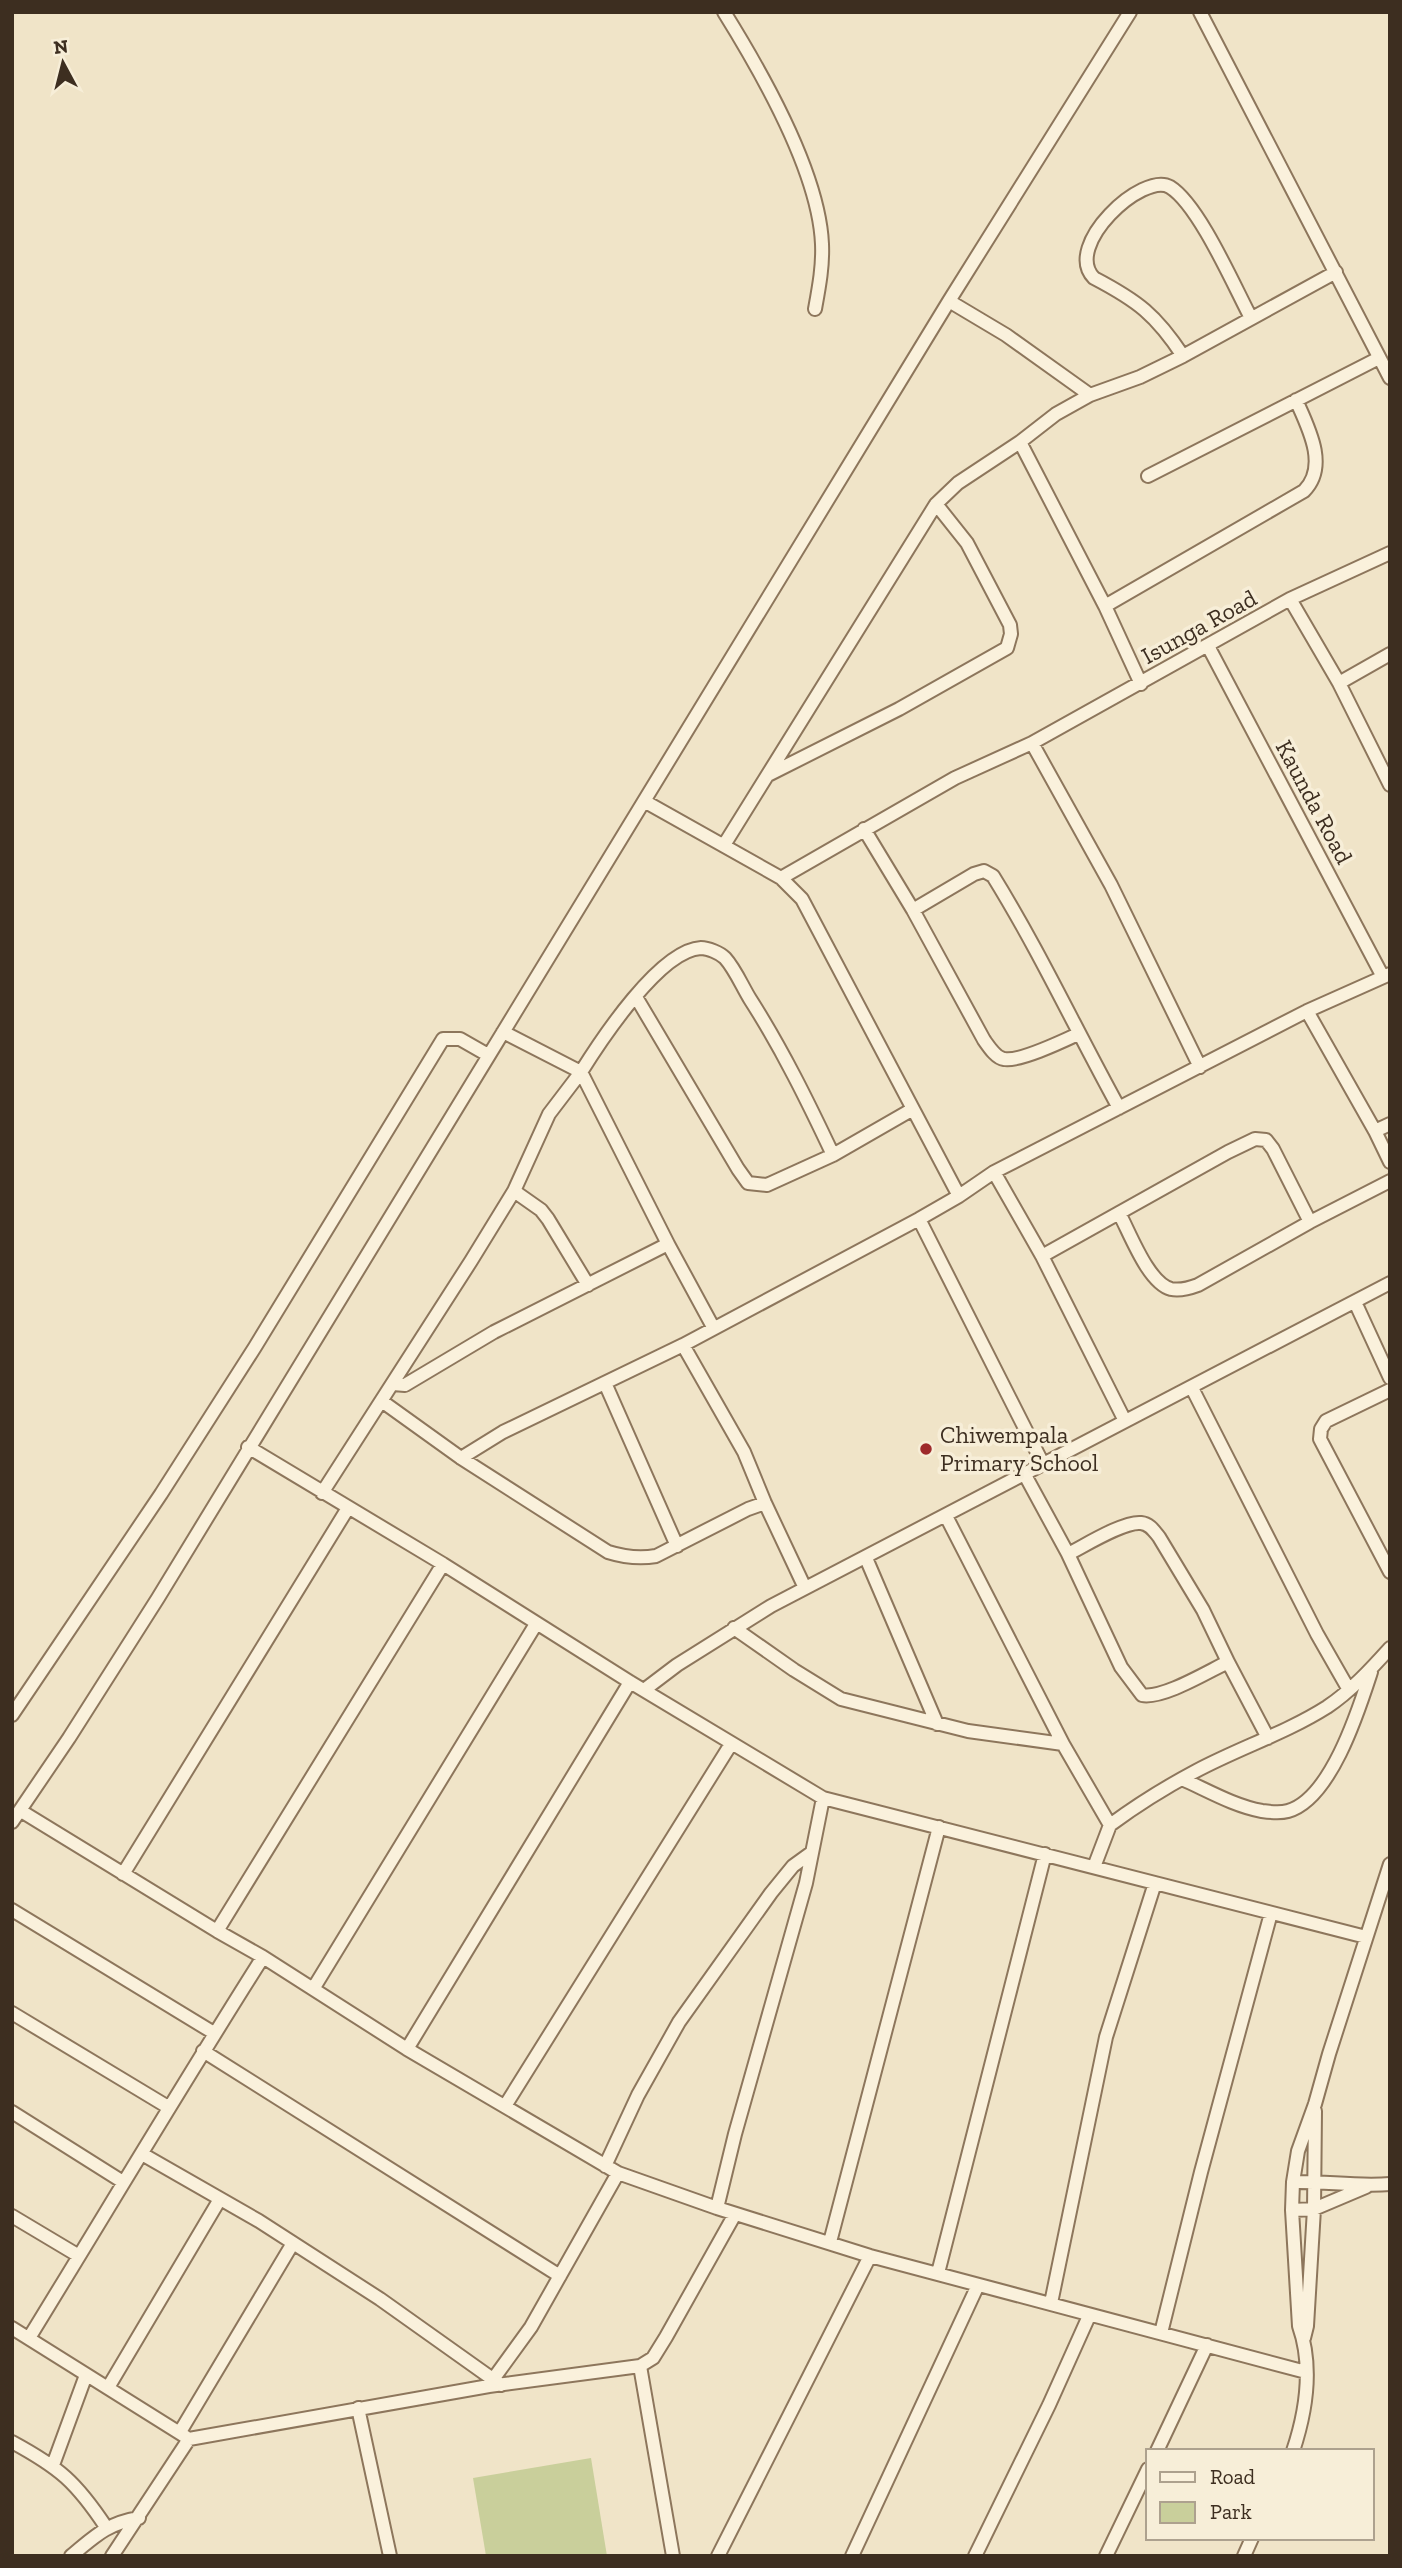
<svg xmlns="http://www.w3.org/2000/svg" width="1402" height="2568" viewBox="0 0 1402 2568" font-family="'Zilla Slab',serif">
  <rect width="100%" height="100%" fill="#f0e4c8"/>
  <!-- green -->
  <path fill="#c9cf9b" d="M591 2458 607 2556H486L473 2478Z"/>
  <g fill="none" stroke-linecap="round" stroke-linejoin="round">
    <!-- minor casing -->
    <g stroke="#8d765c" stroke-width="16">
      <path id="minor" d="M724 12C762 73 819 172 822 244 823 266 819 287 815 309
        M1200 12 1390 378
        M949 301 1006 335 1090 395
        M1183 356C1156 315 1138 301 1094 278 1062 246 1143 171 1170 187 1199 205 1234 286 1251 318
        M1020 442 1105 606 1141 684
        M1148 476 1379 358
        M1290 599 1339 683 1390 785
        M1105 606 1304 491C1329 466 1308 427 1296 400
        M1208 646 1383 977
        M1339 683 1390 654
        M1032 743 1111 885 1200 1067
        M768 775 899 709 1007 648 1011 634 1010 625 967 543 936 504
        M644 801 781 878 802 899 959 1196
        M864 829 913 910 984 1040C989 1047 996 1058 1004 1059 1019 1062 1063 1041 1078 1034
        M724 845 936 504 958 483 1020 442 1056 414 1090 395 1140 377 1183 356 1336 272
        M781 878 955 778 1032 743 1290 599 1390 553
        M913 910 974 874 984 871 993 876C1040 952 1076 1030 1119 1108
        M636 997 738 1169 748 1183 767 1185 833 1155 913 1109
        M1307 1011 1375 1131 1390 1162
        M1375 1131 1390 1124
        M994 1172 1042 1256 1125 1421
        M514 1191 541 1210 548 1219 588 1285
        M1119 1213C1130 1233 1148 1283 1171 1289 1180 1291 1190 1288 1198 1285L1310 1222 1390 1181
        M919 1219 1043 1464
        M1042 1256 1228 1152 1255 1139 1266 1140 1273 1149 1310 1222
        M1355 1302 1390 1378
        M713 1327 668 1244 581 1072C601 1040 660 950 701 948 708 948 720 953 725 958 735 969 742 986 750 999 782 1049 808 1102 833 1155
        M683 1345 744 1452 765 1503 805 1588
        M605 1383 677 1546
        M393 1384 405 1385 494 1332 668 1244
        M1192 1388 1317 1634 1349 1690
        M1390 1390 1326 1421 1321 1429 1320 1439 1390 1572
        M383 1402 461 1458 608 1552C624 1557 639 1559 656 1556L748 1509 765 1503
        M248 1447 443 1564 630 1682 823 1798 1366 1937
        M461 1458 503 1432 683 1345 919 1219 959 1196 994 1172 1307 1011 1390 974
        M1025 1475 1068 1554 1121 1667 1142 1695C1163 1699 1207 1672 1228 1662L1268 1738
        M322 1493 471 1261 514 1191 549 1114 581 1072 503 1032
        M946 1516 1063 1744
        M1068 1554C1084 1546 1124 1521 1141 1523 1150 1524 1154 1531 1159 1537L1203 1610 1228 1662
        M866 1558 937 1724
        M734 1628 794 1670 841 1699 968 1731 1063 1744 1110 1825 1094 1867
        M644 1690 677 1665 771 1606 1390 1283
        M12 1715 161 1494 255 1347 443 1039H460L488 1055
        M1182 1779C1207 1790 1234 1806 1262 1811 1269 1812 1281 1813 1288 1811 1331 1799 1359 1709 1371 1672
        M21 1811 217 1931 263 1957 407 2049 618 2173 717 2208 870 2256 1306 2372
        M12 1822 69 1738 158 1598 949 301 1130 12
        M1110 1825C1137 1805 1166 1787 1196 1771 1239 1748 1286 1733 1327 1707 1351 1691 1371 1669 1390 1648
        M123 1874 348 1508
        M12 1910 214 2033
        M217 1931 443 1564
        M313 1989 536 1624
        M12 2013 168 2107
        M407 2049 630 1682
        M203 2051 560 2276
        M505 2106 731 1744
        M12 2112 123 2182
        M142 2154 259 2221 380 2299 501 2385
        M605 2166 638 2095 679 2022 771 1893 793 1866 811 1853
        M1293 2182C1325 2181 1357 2187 1390 2184
        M717 2208 735 2134 806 1883 823 1798
        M1292 2210 1314 2209 1366 2187
        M12 2216 79 2256
        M830 2242 939 1827
        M938 2273 1045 1854
        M1051 2303 1106 2037 1155 1883
        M12 2328 186 2437
        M1161 2333 1201 2172 1271 1913
        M29 2338C107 2211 183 2083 263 1957
        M1304 2338 1307 2326 1314 2209 1315 2111
        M640 2366 673 2556
        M494 2378 531 2327 618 2173
        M109 2386 220 2199
        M358 2408 390 2556
        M180 2432 293 2243
        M12 2442C60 2468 76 2482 106 2527
        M1157 2451 1207 2345
        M1293 2451C1306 2412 1313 2366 1299 2326L1292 2210 1293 2182 1298 2151 1315 2104 1329 2054 1390 1864
        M53 2465 86 2375
        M71 2556C95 2536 108 2523 139 2518
        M112 2556 189 2439 489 2386 640 2366 653 2358 666 2337 735 2214
        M718 2556 870 2256
        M852 2556 978 2285
        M975 2556 1049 2405 1089 2316
        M1106 2556 1148 2469
        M1244 2556 1252 2538"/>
    </g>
    <!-- minor -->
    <use href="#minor" stroke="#faf1dc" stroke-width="12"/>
  </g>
  <!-- markers -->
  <circle fill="#9e2a2b" stroke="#f7eed8" stroke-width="2.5" cx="926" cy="1449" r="7"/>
  <g text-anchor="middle" stroke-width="7" stroke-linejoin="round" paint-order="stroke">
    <!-- street labels -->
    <g font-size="24" fill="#3d2e20" stroke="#f7eed8">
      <text transform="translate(1199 627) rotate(-29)" y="8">Isunga Road</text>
      <text transform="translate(1314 802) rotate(62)" y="8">Kaunda Road</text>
    </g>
    <!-- poi labels -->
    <g font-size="24" fill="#3d2e20" stroke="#f7eed8" text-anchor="start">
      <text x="940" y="1443">Chiwempala<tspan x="940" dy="28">Primary School</tspan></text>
    </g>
  </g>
  <!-- border -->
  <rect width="1402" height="2568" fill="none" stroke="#3d2e20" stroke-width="28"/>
  <!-- legend -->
  <rect x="1146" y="2449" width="228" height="91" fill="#f7eed8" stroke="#ada18e" stroke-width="2"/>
  <rect x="1160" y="2472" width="35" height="10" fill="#faf1dc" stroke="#ada18e" stroke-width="2"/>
  <text x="1210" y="2484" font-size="21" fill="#3d2e20">Road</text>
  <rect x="1160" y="2502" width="35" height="21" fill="#c9cf9b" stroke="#ada18e" stroke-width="2"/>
  <text x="1210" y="2519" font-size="21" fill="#3d2e20">Park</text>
  <!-- north arrow -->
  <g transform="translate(63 63) rotate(353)" stroke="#f7eed8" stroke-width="5" paint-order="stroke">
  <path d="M0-5L12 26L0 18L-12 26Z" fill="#3d2e20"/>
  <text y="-10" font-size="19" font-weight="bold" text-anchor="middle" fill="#3d2e20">N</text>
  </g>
</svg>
